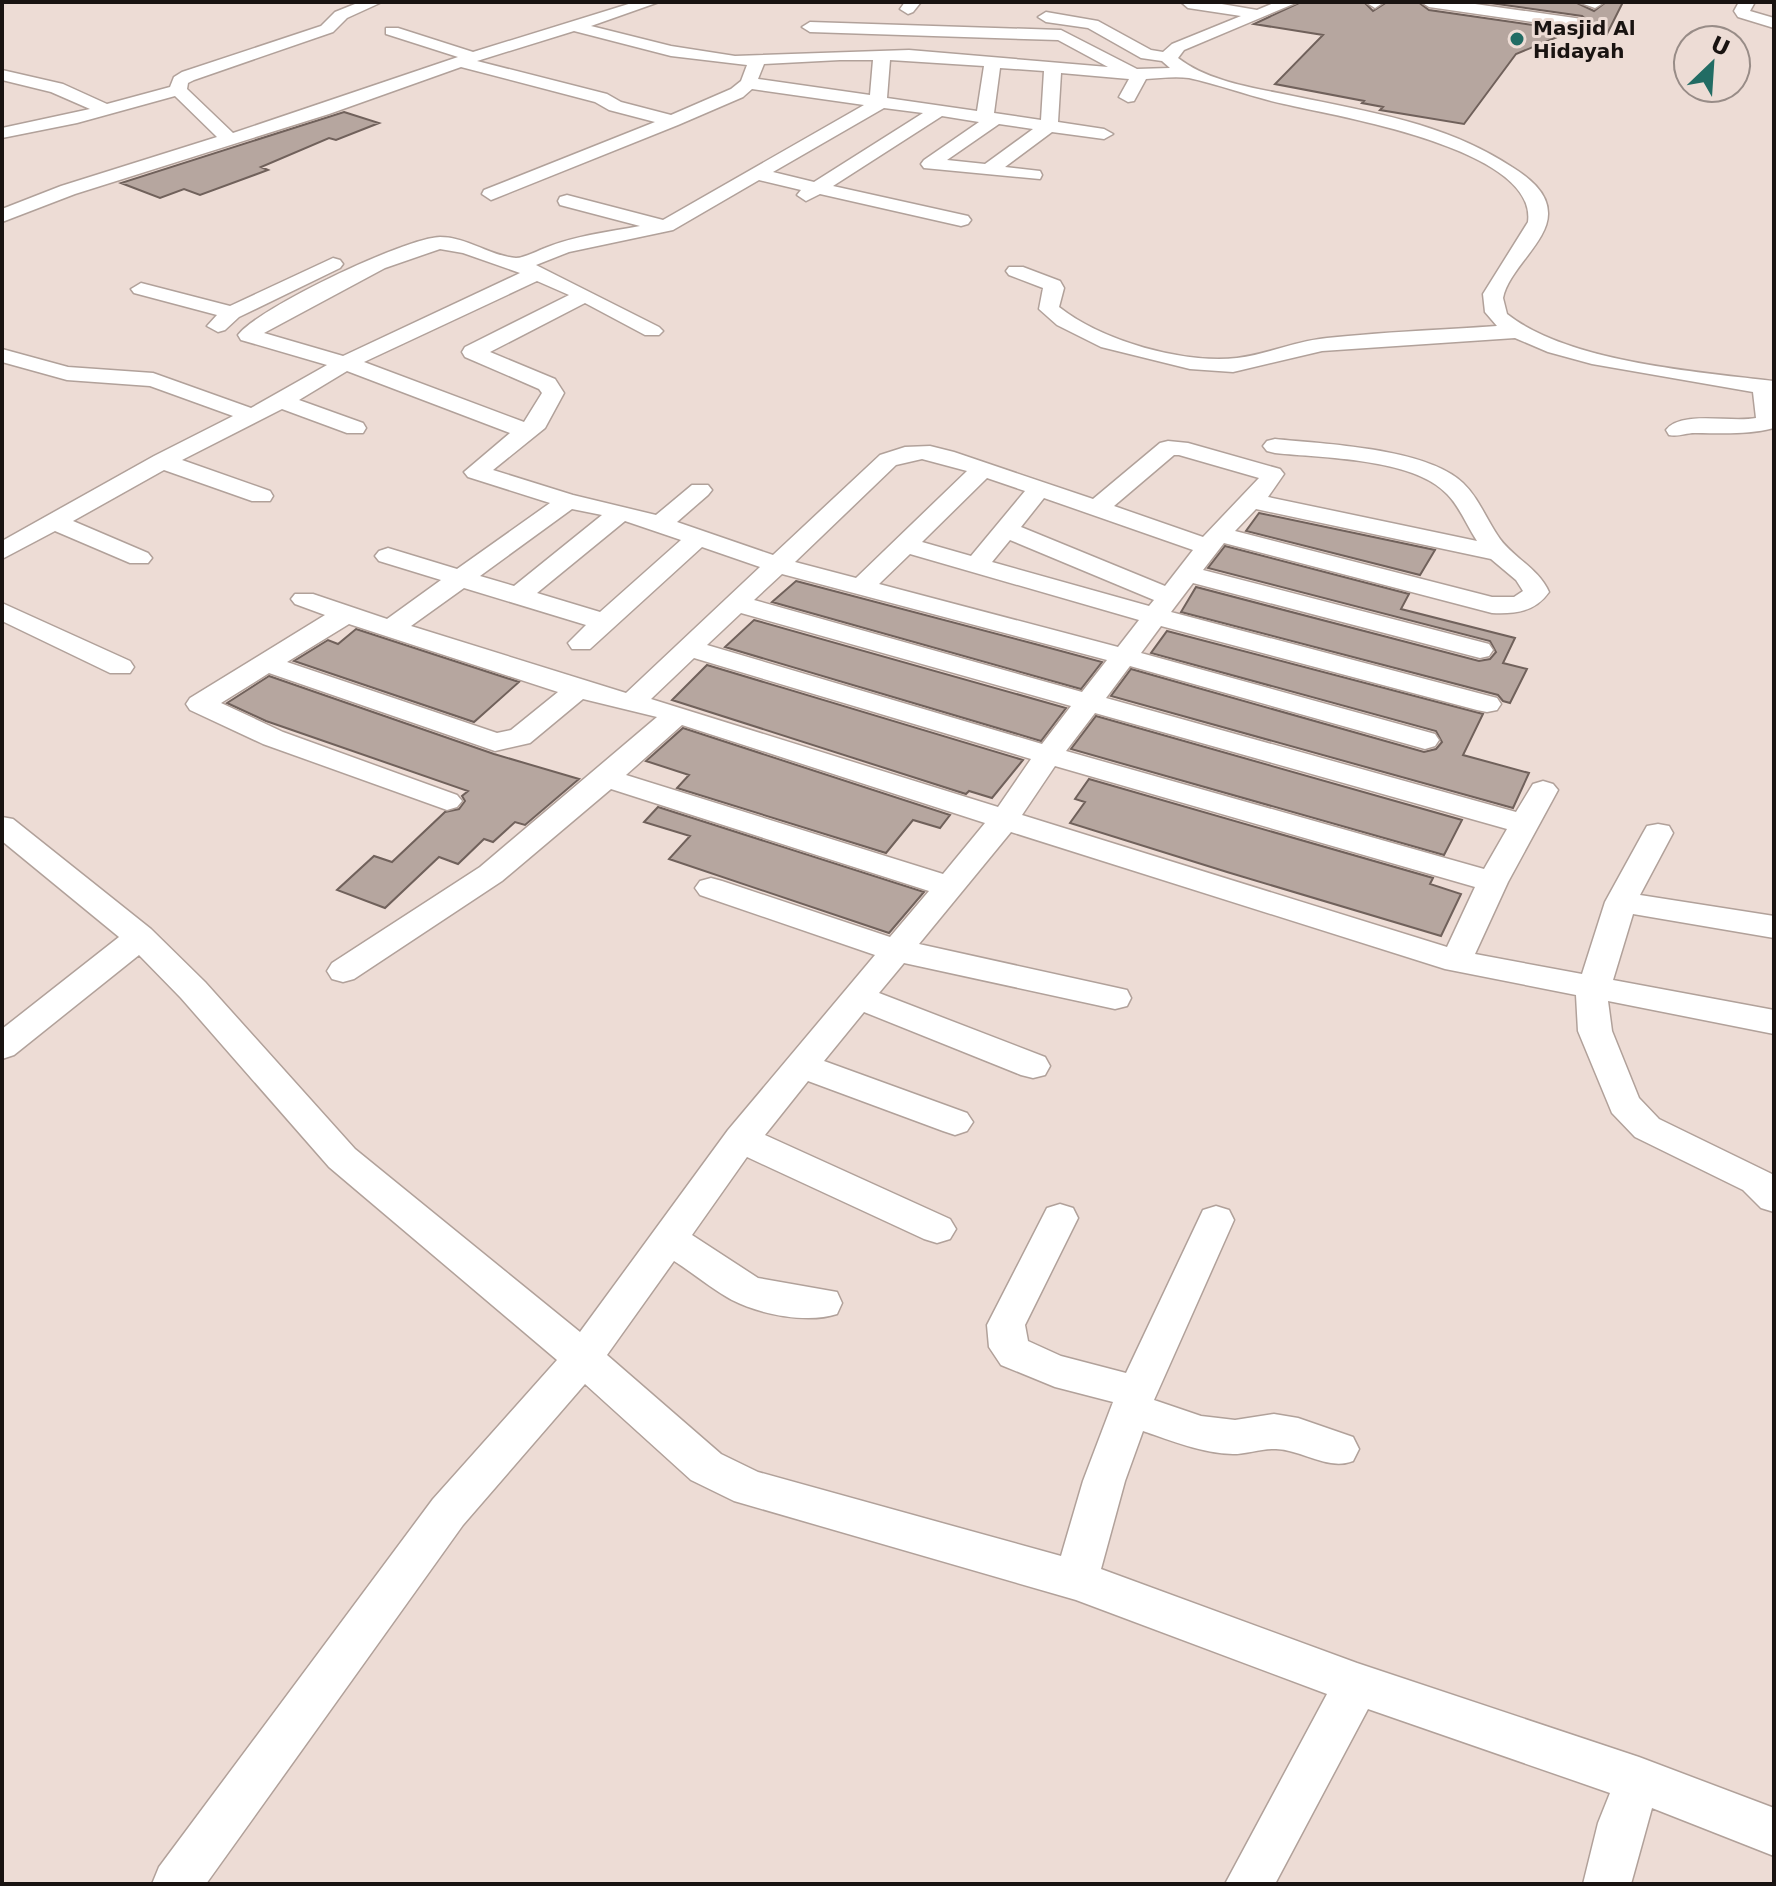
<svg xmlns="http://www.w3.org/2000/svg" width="1776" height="1886" viewBox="0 0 1776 1886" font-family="'DejaVu Sans',sans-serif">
  <rect width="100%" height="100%" fill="#eddcd5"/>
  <!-- building -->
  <path fill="#b6a69f" stroke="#70615b" stroke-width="2" d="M1301 2H1364L1373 11 1387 2H1418L1429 10 1582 32 1593 25 1582 16 1483 2H1575L1594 11 1606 2H1623L1606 36 1564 31 1560 36 1516 54 1464 124 1380 110 1383 107 1362 103 1364 101 1275 84 1323 35 1254 24Z
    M344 112 379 123 336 140 329 138 261 167 268 170 200 195 184 189 160 198 121 183Z
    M1259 513 1435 550 1420 575 1246 531Z
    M1225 546 1409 594 1401 609 1515 638 1503 663 1527 669 1510 703 1503 701 1498 695 1181 612 1196 587 1479 661 1490 659 1496 652 1490 641 1208 568Z
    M796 581 1035 644 1102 662 1081 689 772 602Z
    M754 620 1066 708 1041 741 725 647Z
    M356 629 519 682 474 722 294 661 328 640 338 644Z
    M1167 631 1483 714 1463 755 1529 773 1513 808 1111 696 1131 669 1424 752 1436 749 1442 742 1436 731 1151 653Z
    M707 665 1023 760 992 798 969 791 966 794 672 700Z
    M269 676 494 754 579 779 525 825 515 822 493 842 484 839 458 864 439 857 385 908 337 890 374 856 392 862 445 812 459 809 465 801 462 796 468 791 266 721 227 703Z
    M1096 716 1462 820 1444 855 1071 749Z
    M683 728 950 815 940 828 913 820 886 853 677 788 689 775 646 761Z
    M1089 779 1433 878 1430 884 1461 894 1441 936 1227 872 1070 823 1085 802 1075 799Z
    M658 807 924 892 889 933 669 859 690 836 644 822Z"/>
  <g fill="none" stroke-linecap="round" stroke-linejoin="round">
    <!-- street casing -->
    <g stroke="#b1a19a" stroke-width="3">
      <path id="street" d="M360 2H382L347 18 333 32 194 80 188 83 187 89 233 133 458 57 386 34V28H398L473 52 635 2H659L591 26 671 46 735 56 909 50 1108 67 1058 40 810 32 802 27 810 22 1061 30 1137 69 1170 68 1162 61 1141 58 1088 28 1046 22 1038 17 1046 12 1098 21 1151 50 1163 52 1172 44 1241 16 1188 8 1181 2H1210L1257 10 1276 2H1298L1184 50 1178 58C1209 82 1255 88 1293 96 1370 112 1445 123 1512 167 1528 177 1548 192 1548 213 1549 241 1508 270 1503 298L1507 314C1568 362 1697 372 1774 381V428C1747 435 1723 433 1695 433 1685 433 1679 437 1669 435L1666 430C1681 410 1731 423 1756 418L1753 392 1592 364 1548 352 1515 338 1322 351 1233 372 1190 369 1101 347 1057 325 1039 309 1043 288 1009 275 1006 271 1009 267H1023L1060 281 1064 288 1059 307C1102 341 1183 364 1237 358 1268 354 1296 341 1327 338 1383 332 1440 330 1497 326L1485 312 1483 294 1528 222C1538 148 1335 116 1284 104 1252 97 1221 85 1189 78 1176 76 1159 78 1146 79L1134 101 1128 102 1119 97 1129 79 1061 73 1058 122 1104 129 1113 134 1104 139 1052 132 1005 167 1040 171 1042 175 1040 179 924 168 921 164 924 160 979 122 942 116 833 186 968 216 971 220 968 224 961 226 820 194 806 201 797 195 801 190 759 180 673 230 569 252 536 265 659 327 663 331 659 335H645L585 303 490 352 555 379 564 393 545 428 493 470 573 495 656 515 692 485H708L712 490 708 495 677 522 773 555 880 455 905 447 930 446 954 452 1093 499 1160 443 1168 441 1188 443 1280 469 1284 474 1268 497 1477 541C1467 526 1460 507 1447 494 1413 458 1322 458 1275 453L1267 451 1263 446 1267 441 1275 439C1324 444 1427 448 1463 483 1479 498 1487 521 1500 539 1515 559 1538 568 1549 592 1535 612 1515 614 1492 613L1224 543 1203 570 1489 644 1493 650 1489 656 1480 658 1193 583 1171 612 1497 698 1501 704 1497 710 1487 712 1477 710 1161 626 1141 653 1435 734 1439 740 1435 746 1425 749 1130 666 1106 698 1516 812 1533 784 1543 781 1553 784 1558 790 1508 882 1475 954 1582 974 1605 902 1643 833 1647 826 1658 824 1669 826 1673 833 1640 895 1774 916V938L1633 914 1613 980 1774 1010V1034L1608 1001 1612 1031 1639 1098 1659 1119 1774 1175V1212L1761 1208 1743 1190 1635 1137 1612 1113 1578 1031 1576 995 1445 969 1011 832 919 944 1127 990 1131 998 1127 1006 1115 1009 904 963 879 993 1045 1057 1050 1066 1045 1075 1033 1078 1021 1075 864 1012 824 1061 967 1113 973 1122 967 1131 955 1135 943 1131 808 1081 765 1135 950 1219 956 1229 950 1239 937 1243 924 1239 747 1157 692 1235 758 1278 837 1292 842 1303 837 1314C807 1324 759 1314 732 1300 712 1289 693 1273 674 1261L607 1355 721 1454 758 1472 1061 1556 1083 1481 1113 1402 1055 1387 1001 1365 989 1347 987 1325 1047 1208 1060 1204 1073 1208 1078 1218 1025 1325 1028 1341 1061 1356 1126 1373 1203 1210 1216 1206 1229 1210 1234 1220 1154 1400 1201 1416 1235 1420 1274 1414 1298 1418 1353 1437 1359 1449 1353 1461C1328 1471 1303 1450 1276 1449 1262 1448 1247 1454 1233 1454 1202 1453 1172 1441 1143 1431L1125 1481 1101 1569 1357 1663 1639 1757 1774 1808V1856L1652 1808 1631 1884H1583L1598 1823 1610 1793 1368 1709 1275 1884H1225L1327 1694 1076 1600 734 1501 691 1480 585 1384 463 1525 206 1884H152L159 1867 433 1499 557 1360 329 1167 181 998 139 955 14 1055 2 1059V1029L119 937 2 841V817L13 819 151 929 205 982 355 1149 580 1332 728 1130 875 955 700 895 695 888 700 881 711 878 722 881 890 937 929 891 611 789 502 881 354 979 343 982 332 979 327 971 332 963 480 867 657 717 583 699 530 743 495 751 269 673 221 703 283 732 457 795 462 801 457 807 447 810 263 744 190 710 186 704 190 698 325 615 295 604 291 599 295 594H313L387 619 441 580 379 561 375 556 379 551 388 548 457 569 550 503 468 477 464 472 510 433 347 371 299 400 363 423 366 428 363 433H347L282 409 182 460 270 491 273 496 270 501H252L164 470 73 521 148 553 152 558 148 563H130L55 531 2 559V541L154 456 233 416 150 386 67 380 2 362V349L68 367 153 373 251 408 327 365 241 340 238 335C258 308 405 238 440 237 467 237 490 256 516 258 524 258 537 251 545 248 574 236 608 232 640 226L560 205 558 201 560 197 567 195 663 220 864 105 752 89 743 97 678 125 491 200 482 194 484 190 655 122 609 110 595 102 461 67 329 114 75 194 2 222V209L61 186 217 137 175 96 77 123 2 138V128L90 109 51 92 2 80V70L63 84 107 104 170 87 174 77 182 72 321 26 335 12ZM574 31 671 56 747 65 741 81 731 89 671 115 621 102 607 94 477 61ZM840 60H873L870 95 758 79 764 64ZM890 60 984 66 977 111 887 98ZM1000 68 1044 71 1041 120 994 113ZM884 108 923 113 814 182 773 172ZM999 124 1033 129 985 164 947 160ZM440 249 463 253 520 273 343 356 264 333 385 268ZM537 281 569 295 465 347 462 352 465 357 539 389 542 393 524 422 364 362ZM1174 455H1179L1259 478 1203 537 1114 506ZM922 459 967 471 856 578 795 562 896 465ZM987 478 1025 491 971 556 922 542ZM1044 498 1193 550 1165 586 1021 527ZM572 509 602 515 514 586 480 576ZM1256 509 1491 559 1516 580 1523 591 1514 597H1492L1235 531ZM625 521 681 540 600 612 537 593ZM1010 540 1154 600 1149 606 992 562ZM702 547 760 567 626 693 411 626 464 588 586 625 568 643 572 649H590ZM910 554 1139 620 1118 647 879 584ZM782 574 1107 660 1082 692 754 600ZM741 613 1071 706 1042 744 707 645ZM349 624 558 692 511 730 497 733 287 662ZM694 658 1031 759 998 807 651 699ZM1095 713 1507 829 1484 869 1066 751ZM682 725 985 823 943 874 626 775ZM1055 766 1475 887 1447 947 1022 815Z
        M905 2H921L913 12 908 14 900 9Z
        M1384 2 1375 8 1367 3 1368 2Z
        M1421 2H1461L1582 19 1590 24 1582 29 1429 7Z
        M1578 2H1602L1603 3 1595 8Z
        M1739 2H1755L1750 11 1774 18V28L1738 17 1734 11Z
        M333 258 340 260 343 264 340 268 239 317 225 330 218 332 207 326 217 315 134 293 131 289 141 283 230 306Z
        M2 603 130 661 134 667 130 673H110L2 621Z"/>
    </g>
    <!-- street -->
    <use href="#street" fill="#fff" fill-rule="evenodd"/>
  </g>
  <!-- markers -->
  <circle fill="#226c64" stroke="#eddcd5" stroke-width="3" cx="1517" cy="39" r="8"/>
  <g text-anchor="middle" stroke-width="6" stroke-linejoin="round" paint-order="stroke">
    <!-- far-poi labels -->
    <g font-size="20" font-weight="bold" fill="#191311" stroke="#eddcd5" text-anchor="start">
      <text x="1533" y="35">Masjid Al<tspan x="1533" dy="23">Hidayah</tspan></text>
    </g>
  </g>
  <!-- border -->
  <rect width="1776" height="1886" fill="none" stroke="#191311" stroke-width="8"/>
  <!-- north arrow -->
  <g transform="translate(1712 64) rotate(25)"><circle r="38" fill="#eddcd5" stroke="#988c87" stroke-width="2"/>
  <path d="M0-6L14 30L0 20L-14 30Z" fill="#226c64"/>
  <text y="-12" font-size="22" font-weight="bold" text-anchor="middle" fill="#191311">U</text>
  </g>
</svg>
